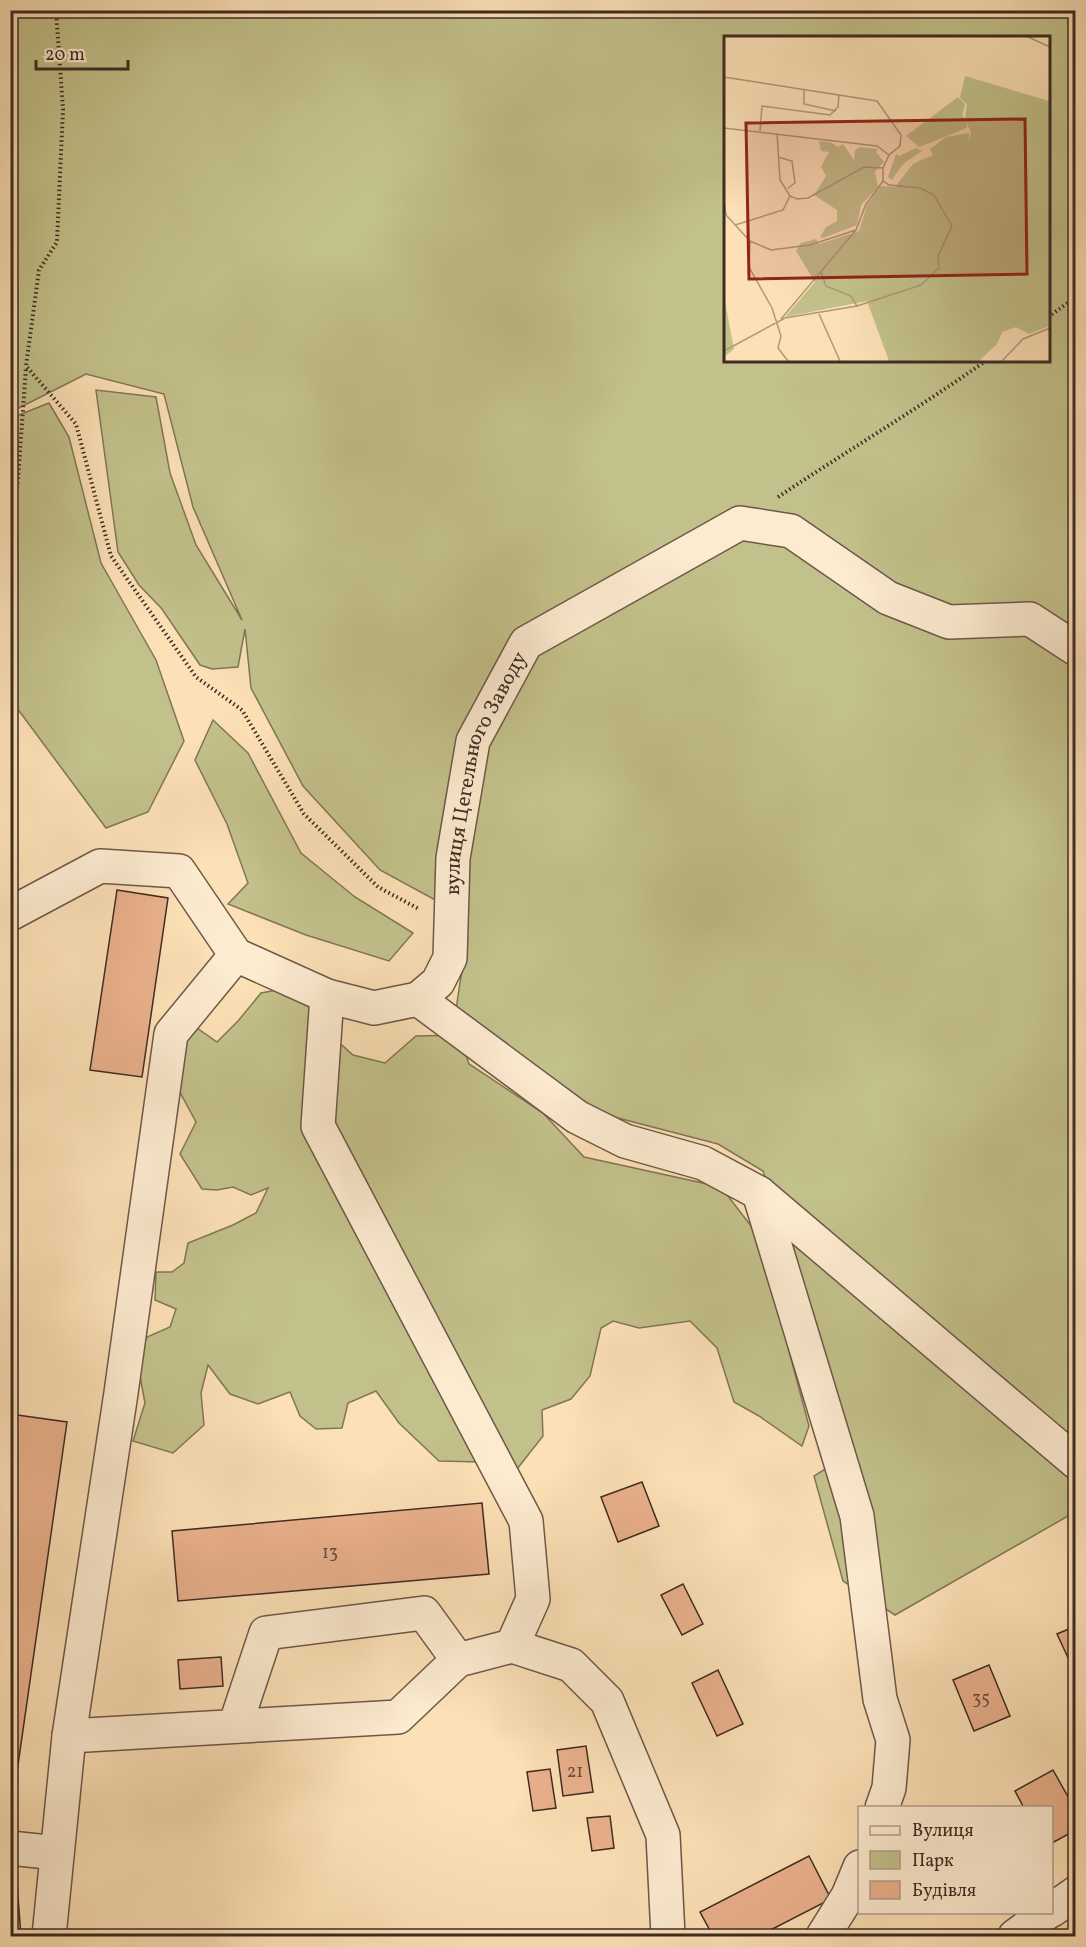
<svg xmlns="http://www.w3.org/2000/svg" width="1086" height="1947" viewBox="0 0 1086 1947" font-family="Vollkorn,serif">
  <rect width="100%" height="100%" fill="#fce0b6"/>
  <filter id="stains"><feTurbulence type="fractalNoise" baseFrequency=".00333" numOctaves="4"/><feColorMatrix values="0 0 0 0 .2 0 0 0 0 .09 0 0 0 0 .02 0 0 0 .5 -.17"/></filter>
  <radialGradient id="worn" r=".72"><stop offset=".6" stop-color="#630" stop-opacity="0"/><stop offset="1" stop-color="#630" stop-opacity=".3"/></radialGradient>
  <!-- green -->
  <path fill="#c3c18b" stroke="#807657" stroke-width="1.5" fill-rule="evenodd" d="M11 11H1075V1512L895 1615 843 1581 814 1476 852 1452 763 1171 718 1144 587 1110 455 1016 463 963 461 914 380 870 303 786 251 688 245 629 238 667 212 669 200 665 162 609 139 585 118 552 96 390 156 397 170 473 196 545 242 620 193 507 164 394 86 374 11 412ZM726 38H1048V360H726Z
    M49 403 69 437 101 563 156 660 184 741 148 812 106 828 11 700V418Z
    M213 720 248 753 301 853 355 897 413 933 389 961 306 935 228 904 248 883 227 824 195 760Z
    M288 988 314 1004 323 1028 353 1055 385 1063 416 1036 459 1035 469 1064 543 1113 584 1157 721 1187 758 1235 809 1426 802 1446 759 1416 734 1402 717 1348 690 1321 639 1328 613 1321 601 1328 590 1376 571 1399 542 1410 543 1436 506 1483 481 1462 439 1461 399 1423 376 1391 348 1403 342 1428 316 1429 300 1416 290 1392 258 1404 230 1394 208 1365 201 1393 204 1425 173 1453 133 1441 145 1403 137 1360 147 1337 170 1327 176 1309 155 1300 156 1272H172L184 1263 188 1243 233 1225 256 1213 268 1188 251 1195 233 1187 217 1190 202 1189 180 1154 196 1122 176 1085 179 1042 194 1026 217 1042 238 1021 261 993Z"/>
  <!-- building -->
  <path fill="#eab18d" stroke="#3e2b23" stroke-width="1.5" d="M117 890 168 898 142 1077 90 1070Z
    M10 1414 67 1422 10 1821Z
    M642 1482 659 1526 618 1542 601 1497Z
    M482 1503 489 1574 178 1601 172 1531Z
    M683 1584 703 1624 682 1635 661 1595Z
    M1076 1626V1675L1057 1634Z
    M221 1657 223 1686 180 1689 178 1660Z
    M989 1665 1010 1716 974 1731 953 1680Z
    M718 1670 743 1724 717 1736 692 1683Z
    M586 1746 593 1792 563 1796 557 1750Z
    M550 1769 556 1808 533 1811 527 1772Z
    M1053 1770 1076 1811V1830L1052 1843V1808H1024L1015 1791Z
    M610 1816 614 1848 592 1851 587 1818Z
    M809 1856 831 1899 759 1936H713L700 1912Z
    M17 1884 21 1936H10V1885Z"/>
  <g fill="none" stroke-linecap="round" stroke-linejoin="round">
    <!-- minor casing -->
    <g stroke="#6e5848" stroke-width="36">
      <g id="minor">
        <path id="s1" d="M10 914 100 866 179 871 236 955 327 996 374 1008 418 999 438 982 450 958 453 858 473 741 526 643 740 523 791 531 888 598 949 622 1030 619 1076 649"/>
        <path d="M418 999 577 1117 625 1141 703 1163 759 1193 1076 1462"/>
        <path d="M759 1193 857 1516 880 1699 893 1740 889 1788 882 1808"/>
        <path d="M512 1646 571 1665 607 1701 663 1835 668 1936"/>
        <path d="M235 1726 266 1633 424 1613 458 1660"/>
        <path d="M69 1736 398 1717 458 1660 512 1646 533 1599 526 1521 318 1126 327 996"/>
        <path d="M10 1848 57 1853"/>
        <path d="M1052 1910 1076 1893"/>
        <path d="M49 1936 69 1736 121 1393 171 1034 236 955"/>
        <path d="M823 1936 848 1896 860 1867"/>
        <path d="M1015 1936 1048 1912"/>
      </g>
    </g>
    <!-- path -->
    <path stroke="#3e2b23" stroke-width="4" stroke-dasharray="1.5 3" stroke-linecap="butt" d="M56 10 63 109 57 242 39 270 26 366 76 424 111 556 196 677 242 710 304 814 378 887 419 909
      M1048 317 1076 297
      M778 497C847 451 919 408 987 360
      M10 514 18 480 26 367"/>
    <!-- minor -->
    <use href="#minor" stroke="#fdebd0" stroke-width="33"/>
  </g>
  <g text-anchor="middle" stroke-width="4.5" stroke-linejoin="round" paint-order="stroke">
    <!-- number labels -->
    <g font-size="18" fill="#694c3e">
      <text x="330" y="1558">13</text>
      <text x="981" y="1704">35</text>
      <text x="575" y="1777">21</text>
    </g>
    <!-- street labels -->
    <g font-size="21" fill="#3e2b23" stroke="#fdebd0">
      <text dy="7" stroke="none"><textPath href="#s1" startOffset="720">вулиця Цегельного Заводу</textPath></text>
    </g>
  </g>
  <!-- overview -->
  <g transform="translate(724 36)">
    <rect width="326" height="326" fill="#fce0b6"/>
    <path d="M241 40 325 65V290L305 298 292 291 278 296 273 308 255 325H165L143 265 61 281 91 246 72 215 77 207 92 203 95 208 135 195 143 169 156 150 171 151 189 128 209 119 206 113 222 101 245 97V105L247 96 242 86 243 91 238 94 195 111 182 100 234 61 241 68 238 79 241 84 243 68 236 62ZM95 105 106 106 114 111 119 108 130 124 131 114 136 111 154 113 152 116 160 126 151 136 154 151 137 169 133 189 99 202 96 201 102 191 113 185V174L90 159 102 140 97 131 105 116 97 115ZM192 112 198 115 179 128 168 144 164 141 172 118 175 120ZM0 260 10 313 0 321Z" fill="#c3c18b"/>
    <path fill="none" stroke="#b0987b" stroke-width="1.5" d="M302 0 326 11M0 41 153 65 177 99 176 110 165 119 159 132V145L165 149 196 152 210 159 228 190 214 220 215 232 197 249 133 270 61 282 0 315M80 53V68L112 75M0 92 153 110 165 119M36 95 38 70 106 79 114 71 115 59M53 97 56 144 66 160 73 163 84 162 140 131 159 132M54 121 68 125 71 147 64 152M0 165 2 179 26 205 47 214 86 209 132 194M11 189 59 174 66 160M26 205 25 231 48 272 57 300 54 312 64 325M97 236 102 250 127 260 133 270M95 278 116 325M57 283 132 194 142 168 159 145M278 325 299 303 326 292"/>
    <path fill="#8f2418" fill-opacity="0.15" stroke="#8f2418" stroke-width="3" d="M301 83 303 238 25 243 22 87Z"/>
    <rect width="326" height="326" fill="none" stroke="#3e2b23" stroke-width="3"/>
  </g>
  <!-- margin -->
  <rect width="1086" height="1947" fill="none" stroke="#fce0b6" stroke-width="36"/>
  <rect x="12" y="12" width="1062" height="1923" fill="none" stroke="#3e2b23" stroke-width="3"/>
  <rect x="18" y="18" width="1050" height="1911" fill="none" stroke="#3e2b23" stroke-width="1.5"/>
  <!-- legend -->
  <rect x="858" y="1806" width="195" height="108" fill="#fdebd0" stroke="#b19e8b" stroke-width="1.5"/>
  <rect x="870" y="1826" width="30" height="9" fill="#fdebd0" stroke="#b19e8b" stroke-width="1.5"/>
  <text x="912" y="1836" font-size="18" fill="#3e2b23">Вулиця</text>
  <rect x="870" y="1851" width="30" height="18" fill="#c3c18b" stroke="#b19e8b" stroke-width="1.5"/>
  <text x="912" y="1866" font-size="18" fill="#3e2b23">Парк</text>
  <rect x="870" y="1881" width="30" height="18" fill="#eab18d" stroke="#b19e8b" stroke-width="1.5"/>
  <text x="912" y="1896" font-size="18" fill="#3e2b23">Будівля</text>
  <!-- scale -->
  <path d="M36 60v9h92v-9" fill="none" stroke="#3e2b23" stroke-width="3"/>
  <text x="45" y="60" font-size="18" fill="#3e2b23" stroke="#fdebd0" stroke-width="4.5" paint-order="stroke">20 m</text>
  <rect width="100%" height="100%" filter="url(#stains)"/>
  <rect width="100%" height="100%" fill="url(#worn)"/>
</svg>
